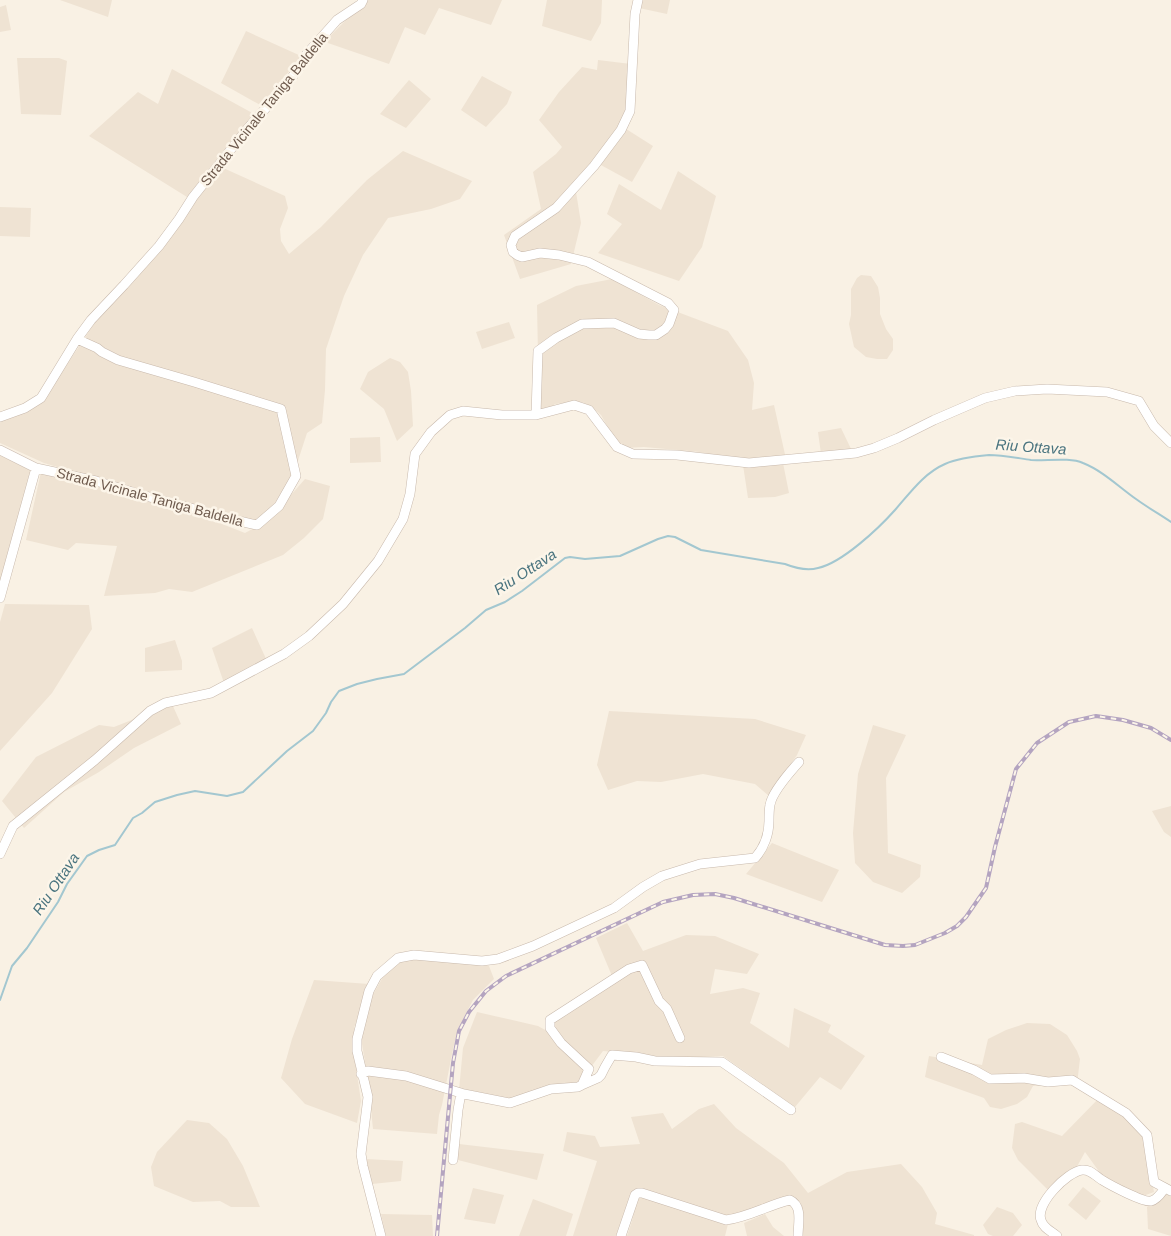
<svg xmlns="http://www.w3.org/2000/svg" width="1171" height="1236" viewBox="0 0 1171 1236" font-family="Arial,sans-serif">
  <rect width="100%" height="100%" fill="#f9f1e4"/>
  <!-- residential -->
  <path fill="#efe3d3" d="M60 0H112L108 17Z
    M365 0H502L491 25 439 8 425 35 405 27 389 64 325 42 333 33 358 8Z
    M547 0H602L601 23 591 41 542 26Z
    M641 0H670L667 14 639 8Z
    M6 5 11 30 0 32V7Z
    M246 31 301 56 262 106 221 83Z
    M17 58H59L67 61 61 115 21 114Z
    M598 60 631 64 623 127 653 146 632 182 599 164 576 192 581 223 571 264 520 279 504 235 541 209 533 172 556 154 562 147 539 120 559 92 582 67 597 70Z
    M172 69 256 115 223 151 187 197 89 136 138 92 158 104Z
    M482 76 512 92 507 104 486 127 461 110Z
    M409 80 431 99 406 128 380 114Z
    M403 151 472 181 460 199 431 209 388 218 363 255 344 296 326 349 325 390 322 423 307 433 292 479 266 515 248 524 44 463 0 443V422L26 411 44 399 102 312 221 167 285 196 288 208 280 229 281 241 289 254 321 227 367 180Z
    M678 171 716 196 702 247 679 281 598 253 622 224 607 214 619 184 661 210Z
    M0 207 31 208 30 237 0 236Z
    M861 275 871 276 878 287 880 298V314L886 329 893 339V350L887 359H877L866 357 854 347 849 324 851 315V289L857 278Z
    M612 279 659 305 728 331 748 360 754 383 752 410 774 405 786 459H727L700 452 644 447 625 448 615 440 601 415 591 406 582 402H572L555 404 548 410H543L541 409 539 404 537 305 576 286Z
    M509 322 515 338 482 349 476 332Z
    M390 358 400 362 408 372 411 391 413 426 397 441 384 409 360 389 368 372Z
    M841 428 852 451 821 454 818 432Z
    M380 437 381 462 350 463V438Z
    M0 452 35 470 0 595Z
    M783 463 789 493 775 497 748 498 743 465Z
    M41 472 186 510 245 533 269 520 305 479 330 486 323 519 304 538 283 555 192 592 169 589 155 593 104 596 117 546 76 543 68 550 26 540Z
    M5 604 89 605 92 629 52 693 0 751V622Z
    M252 628 267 661 224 683 212 648Z
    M175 640 182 661V670L145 672V648Z
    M172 704 181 724 134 748 99 772 64 792 24 828 2 801 36 757 99 725 114 727Z
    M609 711 755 719 806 735 797 755 769 796 755 784 703 774 661 782 637 781 608 790 597 765Z
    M873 725 906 735 886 778 888 853 921 865 920 877 902 893 873 882 855 863 853 833 858 774Z
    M1171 806V837L1164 832 1152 811Z
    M772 843 839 870 822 902 746 874Z
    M627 923 643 951 686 935 715 936 759 954 747 974 715 969 710 994 743 988 760 993 750 1023 789 1048 794 1008 831 1025 828 1032 865 1056 841 1090 820 1077 795 1107 723 1056 678 1058 603 1051 585 1075V1083L519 1098 500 1099 459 1090 463 1048 477 1012 538 1026 547 1031 556 1019 612 976 596 938Z
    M414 957 489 966 494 979 473 1000 458 1029 453 1049 442 1105 439 1115 437 1134 373 1129 368 1080 361 1038 371 998 383 977 398 963Z
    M314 980 369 984 354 1028 355 1061 361 1101 357 1123 305 1104 281 1078 292 1039Z
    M1027 1023 1050 1024 1067 1035 1077 1051 1080 1059 1077 1084 1033 1086 1027 1097 1017 1104 1001 1109 990 1107 984 1098 925 1077 929 1056 982 1065 988 1039 1006 1030Z
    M1101 1096 1133 1119 1146 1143 1147 1168 1152 1181 1154 1192 1143 1196 1103 1177 1085 1152 1074 1172 1048 1190 1018 1160 1012 1148 1015 1124 1022 1122 1062 1136Z
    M714 1104 736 1128 784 1163 808 1193 847 1172 901 1164 922 1187 937 1213 935 1224 974 1235V1236H801L802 1207 799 1201 790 1199 725 1217 635 1189 620 1236H573L597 1161 563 1151 567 1132 595 1136 600 1147 640 1144 631 1117 663 1113 672 1129 699 1109Z
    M187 1120 209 1123 227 1139 243 1166 260 1207H231L220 1201 193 1202 154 1186 151 1167 157 1152Z
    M459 1144 544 1154 537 1180 454 1159Z
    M366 1159 403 1161 401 1181 372 1184Z
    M1083 1187 1101 1201 1086 1220 1068 1205Z
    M473 1188 504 1195 495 1224 464 1219Z
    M1161 1194 1171 1195V1236L1148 1229 1147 1207Z
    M643 1197 728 1224 725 1236H627L632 1221 637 1198Z
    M533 1199 573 1214 566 1236H519Z
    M997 1207 1013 1213 1022 1225 1013 1236H993L988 1234 983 1225Z
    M381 1214 432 1215 433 1236H386Z
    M765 1214 773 1227 784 1236H747L744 1223Z"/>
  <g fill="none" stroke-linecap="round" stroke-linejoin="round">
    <!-- stream -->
    <path stroke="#a3c7d0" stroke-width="2" d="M0 1000 12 966 27 948 58 902 67 884 87 856 99 850 115 845 133 818 142 813 155 802 177 795 195 791 227 796 243 792 287 751 313 731 326 713 331 702 339 691 357 684 377 679 404 674 465 628 486 610 505 602 522 591 565 558 570 557 585 559 620 556 658 539 668 536 675 537 701 550 785 564C795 568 807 571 818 568 842 563 879 528 895 510 910 493 924 473 945 464 956 459 977 456 989 455 1003 455 1017 458 1031 460 1046 461 1070 457 1083 463 1103 471 1119 487 1136 499 1147 507 1159 514 1171 522"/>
    <!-- minor casing -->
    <g stroke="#c8b9ac" stroke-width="10">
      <path id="minor" d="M536 415 538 351 556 338 582 324 614 323 639 334 649 335H656L665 329 669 324 674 310 668 303 588 262 559 255 540 253 522 257 517 255 513 252 511 245 515 236 556 208 594 166 621 130 630 111 635 14 638 0
        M0 417 25 408 41 398 77 339 91 320 124 285 159 246 179 219 193 197 248 128 283 89 302 64 305 56 337 20 361 4 363 0
        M0 450 36 468 96 481 142 495 239 521 257 525 279 506 296 476 281 409 194 382 118 360 102 352 97 348 77 339
        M0 598 36 468
        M0 854 13 826 95 760 150 711 165 703 211 693 284 654 309 636 343 604 378 561 403 519 410 494 415 454 431 432 450 415 463 411 502 415H536L574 405 589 410 617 447 633 454 677 455 749 463 856 453 874 448 898 438 934 420 985 398 1015 391 1047 389 1107 392 1139 401 1154 426 1171 443
        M941 1057 974 1070 990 1079 1024 1078 1048 1082 1072 1080 1126 1113 1147 1135 1154 1182 1171 1191
        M361 1074 368 1071 406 1076 464 1094 510 1103 551 1089 578 1087 582 1085 589 1069 561 1043 550 1028V1020L629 969 642 965 659 1001 667 1009 680 1038
        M582 1085 598 1078 601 1075 605 1067 612 1055 636 1057 655 1061 722 1062 791 1110
        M453 1160 458 1110 461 1093
        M381 1236 363 1166 361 1154 368 1097 357 1051V1039L369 991 377 976 398 958 414 955 482 961 498 959 533 946 614 908 643 887 662 876 700 864 755 858C764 848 769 834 769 821 769 816 769 810 770 805 772 792 790 772 799 762
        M621 1236 635 1195 638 1193H642L726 1220C749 1217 768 1205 790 1200 803 1206 798 1224 798 1236
        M1057 1236C1051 1231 1043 1228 1041 1220 1035 1204 1067 1172 1082 1170 1091 1169 1095 1176 1102 1180 1110 1185 1144 1203 1151 1201 1157 1200 1162 1192 1165 1188"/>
    </g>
    <!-- minor -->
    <use href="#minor" stroke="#fff" stroke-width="9"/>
    <!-- rail casing -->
    <g stroke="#b4a4c0" stroke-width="4">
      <path id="rail" d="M437 1236 453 1063 459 1031 469 1012 486 991 506 976 663 902 693 895 715 894 734 898 885 945 903 946 915 945 945 933 957 926 966 917 986 888 995 847 1016 769 1037 743 1069 722 1096 716 1123 720 1151 728 1171 740"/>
    </g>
    <!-- rail -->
    <use href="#rail" stroke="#fcf5e9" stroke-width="2" stroke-dasharray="5.5" stroke-linecap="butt"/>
  </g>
  <g text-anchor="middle" stroke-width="5" stroke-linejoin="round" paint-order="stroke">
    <!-- street labels -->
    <g font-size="14" fill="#6e5a4d" stroke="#fcf5e9">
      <text transform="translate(264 109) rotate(-51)" y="5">Strada Vicinale Taniga Baldella</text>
      <text transform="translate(150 497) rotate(15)" y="5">Strada Vicinale Taniga Baldella</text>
    </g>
    <!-- water labels -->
    <g font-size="15" font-style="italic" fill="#4a747f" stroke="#fcf5e9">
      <text transform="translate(1031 447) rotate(4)" y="5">Riu Ottava</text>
      <text transform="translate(525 572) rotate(-33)" y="5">Riu Ottava</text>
      <text transform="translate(56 884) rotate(-56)" y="5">Riu Ottava</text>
    </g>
  </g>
</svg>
